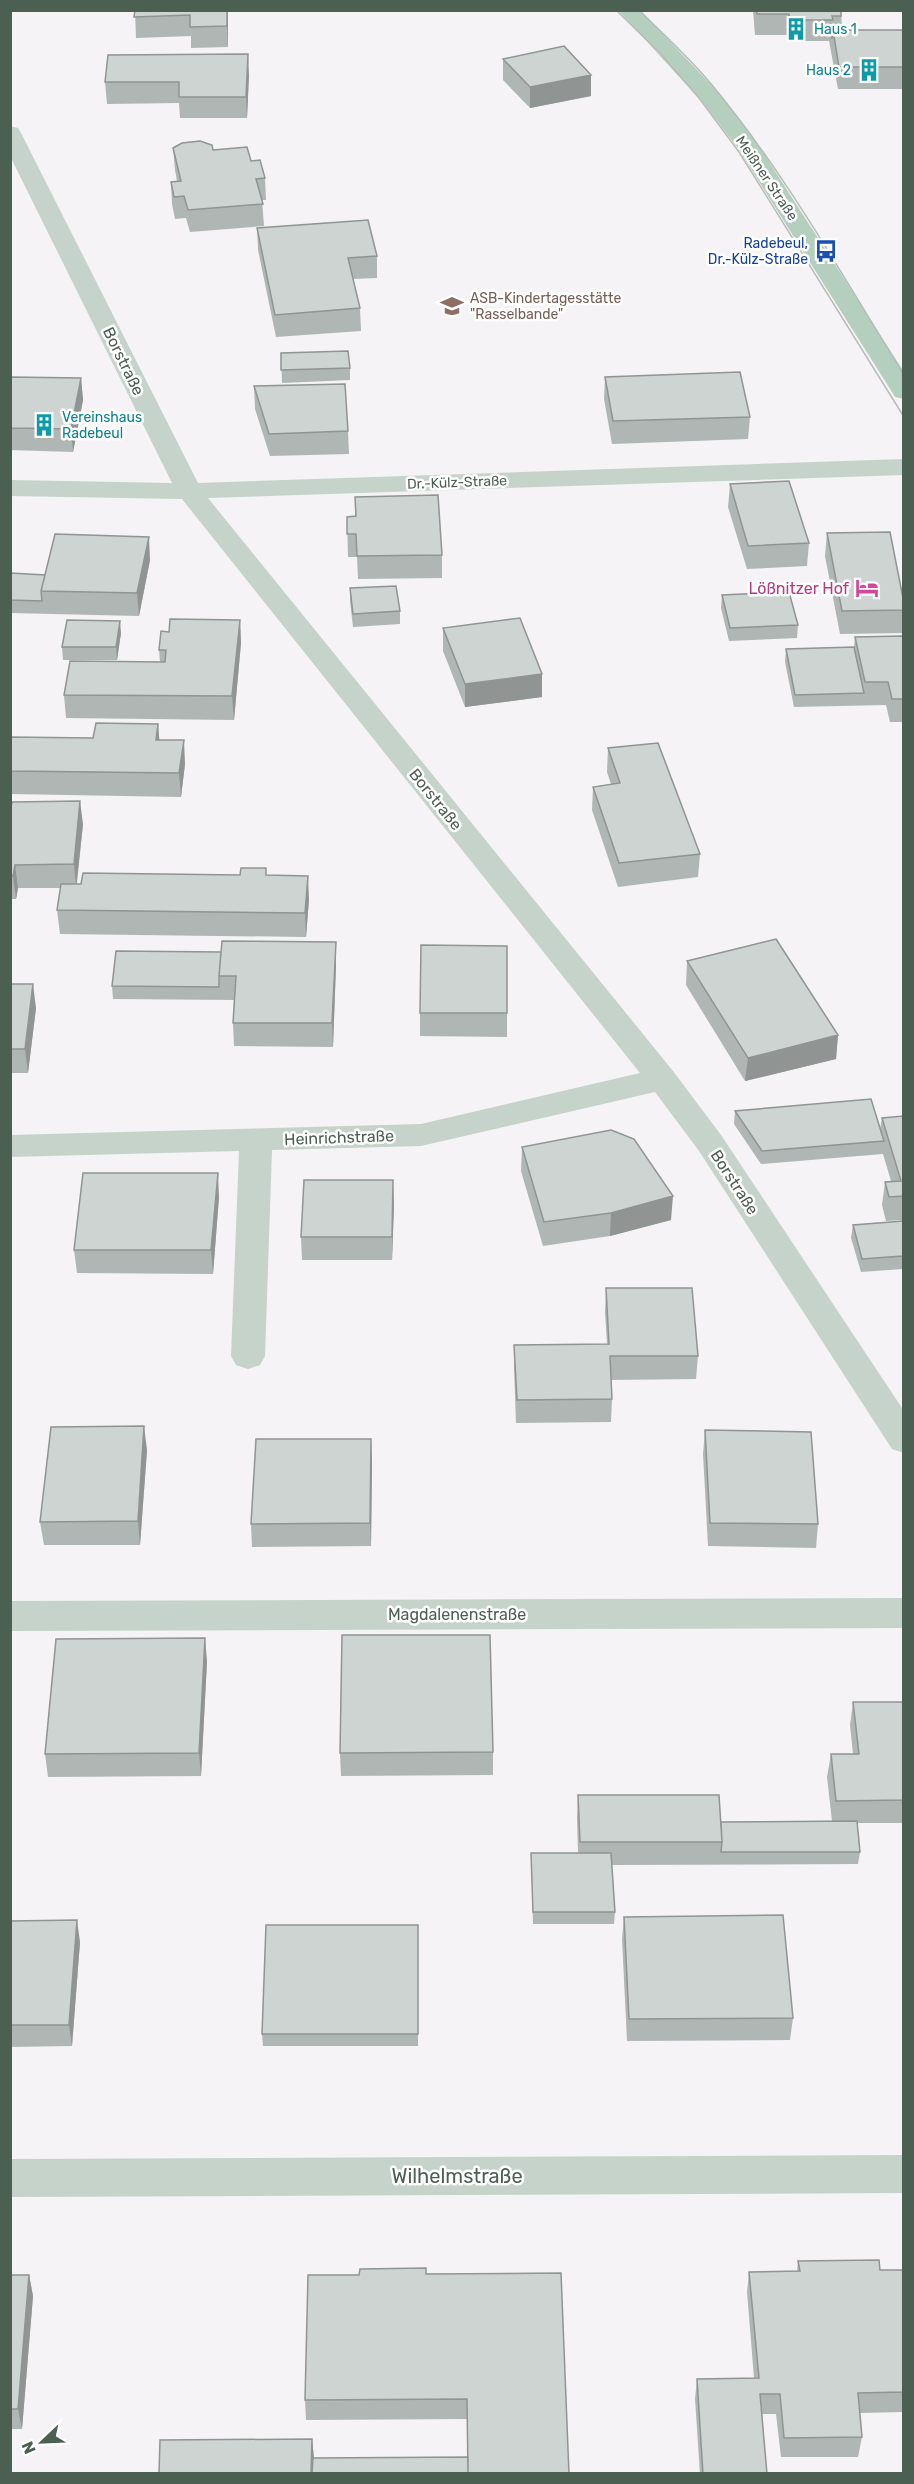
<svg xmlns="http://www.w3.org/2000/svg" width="914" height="2484" viewBox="0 0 914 2484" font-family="Rubik,sans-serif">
  <rect width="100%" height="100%" fill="#f5f3f5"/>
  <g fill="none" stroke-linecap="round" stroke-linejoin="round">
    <!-- minor -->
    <path fill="#c5d3ca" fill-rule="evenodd" d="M10 126 18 128 21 133 198 483 904 459V475L208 498 673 1071 721 1135 904 1411V1453L892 1449 699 1151 655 1092 421 1146 272 1150 265 1356 260 1365 248 1369 236 1365 231 1356 239 1151 10 1157V1135L421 1124 640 1073 182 499 10 496V480L172 483 10 156Z
      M904 1598V1628L10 1631V1601Z
      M904 2155V2193L10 2197V2159Z"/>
    <!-- major -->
    <path fill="#b5cfbf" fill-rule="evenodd" d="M618 10H640L720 94 755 140 904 372V399L895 397 892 392 737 147 704 104Z"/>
    <!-- tram -->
    <path stroke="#b6bcb9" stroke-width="1.5" d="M616 10 661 54 699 98 739 152 904 417
      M639 10C664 35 690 58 712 85 786 174 843 277 904 375"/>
  </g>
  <!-- wall -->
  <path fill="#b0b6b4" d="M135 10H228V47L191 48V36L136 38Z
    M753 10H841L842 30H903V89H838L829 41H789L787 35H755Z
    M503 59 591 96 530 108 503 80Z
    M249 75 247 118H180L179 103 107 104 105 82Z
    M173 148 213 150 251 161 265 178 266 200H262L264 226 190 232 186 218 175 219 172 204 171 182 177 181 175 170Z
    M257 228 377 256V278L353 279 360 308 361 331 276 337 258 250Z
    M281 353 350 368V380L282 383Z
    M10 377 81 378 83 400 73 452 10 450Z
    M605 377 750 417 748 439 612 444 604 399Z
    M254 386 348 431 349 454 270 456 255 409Z
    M730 484 809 543 807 566 747 569 728 507Z
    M355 497 442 555V578L358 579 357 557H348L347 517 355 516Z
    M827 533 903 598V633L840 634 825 556Z
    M150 560 139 616 10 613V573L45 575Z
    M350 588 400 611V624L353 627 350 601Z
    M722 595 798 625 797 638 729 641 721 608Z
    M240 620 241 643 234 720 66 718 64 695 160 662 159 650 169 632Z
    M443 628 542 674V697L465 707 443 651Z
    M121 633 117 660H63L62 647Z
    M903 636V722H890L886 705 794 707 785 662 786 649 854 647 855 637Z
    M158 724 159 740 185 764 181 797 10 794V737L93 738Z
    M608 748 700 854 698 877 618 887 592 810 593 787 611 784 607 772Z
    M10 811 83 824 77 884 267 875 309 899 306 937 60 934 57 910 61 888H18L16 899H10Z
    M687 961 838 1035 836 1059 745 1081 686 985Z
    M336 965 333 1047 234 1046 233 1023 234 1000 113 999 112 986Z
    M10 984 36 1008 28 1073H10Z
    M420 1013H507V1037L420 1036Z
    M735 1111 880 1129 882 1118 903 1116V1269L861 1272 851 1238 853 1225 902 1221V1220L886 1221 882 1205 885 1182 891 1181 883 1154 761 1164 734 1124Z
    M522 1147 671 1220 610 1236 543 1246 521 1171Z
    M219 1197 213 1274 77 1273 74 1250Z
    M394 1204 392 1260H302L301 1237Z
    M606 1288 698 1356 696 1379 611 1380 612 1399 611 1422 516 1423 514 1368V1345L607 1344 605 1312Z
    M705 1430 818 1524 816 1548 708 1546 703 1454Z
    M371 1439 372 1462 371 1546 252 1547 251 1524Z
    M147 1450 140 1545H44L40 1522Z
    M207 1661 201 1776 48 1777 45 1754Z
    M853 1702H903V1823H857L860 1852 858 1864 612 1865 615 1912 614 1924H533L531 1853H578L577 1818 578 1795 721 1822 832 1821 827 1777 831 1754H853L850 1725Z
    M493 1752V1775L341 1776 340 1753Z
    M624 1917 793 2018 790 2040 627 2041 622 1939Z
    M10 1921 80 1942 72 2046 10 2047Z
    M418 1925V2046H263L262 2034Z
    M798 2261 880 2270H903V2412L860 2413 862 2437 858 2457H781L776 2414H762L767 2474H700L695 2399 697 2379 754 2378 747 2292 749 2272 797 2271Z
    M426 2274 569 2474H159L312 2439 314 2458 467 2457V2419L306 2420 305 2400Z
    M10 2275H29L33 2296 22 2429H10Z"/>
  <!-- shaded-wall -->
  <path fill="#909492" d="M227 10H228V47L227 26Z
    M248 54 249 75 247 118 246 97Z
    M591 75V96L530 108V87Z
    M81 378 83 400 73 452 71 429Z
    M149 537 150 560 139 616 137 593Z
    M240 620 241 643 234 720 232 696Z
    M120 621 121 633 117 660 116 647Z
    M542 674V697L465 707V684Z
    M158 724 160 747 156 740Z
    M184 740 185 764 181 797 179 773Z
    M80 801 83 824 76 887 74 864Z
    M15 865 18 888 16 899 13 876Z
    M308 876 309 899 306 937 305 913Z
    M336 942V965L333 1047 332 1023Z
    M33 984 36 1008 28 1073 25 1049Z
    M838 1035 836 1059 745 1081 748 1058Z
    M218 1173 219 1197 213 1274 211 1250Z
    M393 1180 394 1204 392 1260V1237Z
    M673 1196 671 1220 610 1236 611 1213Z
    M144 1426 147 1450 140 1545 138 1521Z
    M371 1439 372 1462 371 1546 370 1523Z
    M205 1638 207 1661 201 1776 199 1753Z
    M77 1920 80 1942 72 2046 69 2025Z
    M29 2275 33 2296 22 2429 18 2409Z
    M312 2439 314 2458 313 2474H311Z"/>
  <!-- building -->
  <path fill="#cdd4d1" stroke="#909492" stroke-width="1.5" d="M135 10H227V26L190 27V15L134 17Z
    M756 10H841V16H832L833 20H790L789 14H757Z
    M833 25H841L842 30H833L832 39 830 30H833Z
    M833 30H903V67H839Z
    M564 46 591 75 530 87 503 59Z
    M248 54 246 97H179V82H105L108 55Z
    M200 141 212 145 213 150 247 147 251 161 260 160 265 178 256 179 263 204 188 210 184 196 174 197 171 182 181 181 173 148 182 143Z
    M368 220 377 256 348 258 360 308 275 315 257 228Z
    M348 351 350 368 281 370V353Z
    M740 372 750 417 613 421 605 377Z
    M10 377 81 378 71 429 10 428Z
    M345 384 348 431 269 434 254 386Z
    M789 481 809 543 748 546 730 484Z
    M438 495 442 555 357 556 356 534H347V517L356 516 355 497Z
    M890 532 903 598V610L842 611 827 533Z
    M55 534 149 537 137 593 41 591Z
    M10 573 45 575 41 591 42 601 10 600Z
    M396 586 400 611 353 614 350 588Z
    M789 592 798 625 730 628 722 595Z
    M520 618 542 674 465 684 443 628Z
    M170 619 240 620 232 696 64 695 70 661 165 662 166 650H159L161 631 169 632Z
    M67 620 120 621 116 647H62Z
    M903 636V699H892L888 682H865L855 637Z
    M854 647 864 693 795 695 786 649Z
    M96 723 158 724 156 740H184L179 773 10 771V737L93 738Z
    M658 743 700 854 619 863 593 787 620 783 608 748Z
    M80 801 74 864 15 865 13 876H10V811L12 802Z
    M241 868H266V875L308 876 305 913 57 910 61 884H81L83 873 240 875Z
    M776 939 838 1035 748 1058 687 961Z
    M222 941 336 942 332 1023H233L236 976H219Z
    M421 945 507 946V1013H420Z
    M116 951 221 952 219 976V987L112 986Z
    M10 984H33L25 1049H10Z
    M871 1099 884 1141 762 1151 735 1111Z
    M903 1116V1196L889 1197 885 1182 901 1181 882 1118Z
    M611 1130 634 1139 673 1196 611 1213 544 1222 522 1147Z
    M83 1173H218L211 1250H74Z
    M304 1180H393L392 1237H301Z
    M903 1221V1256L862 1259 853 1225Z
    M606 1288H692L698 1356H610L612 1399 517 1400 514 1345 609 1344Z
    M144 1426 138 1521 40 1522 51 1427Z
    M705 1430 811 1432 818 1524 710 1523Z
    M256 1439H371L370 1523 251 1524Z
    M342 1635H490L493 1752 340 1753Z
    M205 1638 199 1753 45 1754 56 1639Z
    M853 1702H903V1800L836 1801 831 1754H859Z
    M578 1795H719L722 1842H580Z
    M857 1821 860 1852H721L722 1842 721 1822Z
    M531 1853H611L615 1912H533Z
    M783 1915 793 2018 629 2019 624 1917Z
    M77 1920 69 2025H10V1921Z
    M266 1925H418V2034H262Z
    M879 2260 880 2270H903V2392L858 2393 862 2437 784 2438 780 2394H760L767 2474H703L697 2379 759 2378 749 2272 800 2271 798 2261Z
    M426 2268V2274L561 2273 569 2474H468L467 2399 305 2400 308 2275H359L360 2269Z
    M10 2275H29L18 2409H10Z
    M312 2439 311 2474H159L160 2440Z
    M468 2457V2474H312L313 2458Z"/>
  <!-- icons -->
  <defs>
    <g id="building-bare" transform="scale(1.8)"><path d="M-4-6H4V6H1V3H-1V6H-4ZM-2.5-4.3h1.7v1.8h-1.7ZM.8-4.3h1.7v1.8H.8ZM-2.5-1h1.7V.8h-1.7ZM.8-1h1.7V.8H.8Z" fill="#0f9aa8" stroke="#fff" stroke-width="2.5" paint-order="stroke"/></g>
    <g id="bus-bare" transform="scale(1.8)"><path d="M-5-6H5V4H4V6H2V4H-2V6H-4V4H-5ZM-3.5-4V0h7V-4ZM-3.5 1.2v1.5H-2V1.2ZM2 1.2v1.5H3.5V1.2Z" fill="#1a4fb4" stroke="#fff" stroke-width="2.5" paint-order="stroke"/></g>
    <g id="school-bare" transform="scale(1.8)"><path d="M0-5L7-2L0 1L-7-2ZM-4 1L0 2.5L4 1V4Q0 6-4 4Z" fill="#8d6e63" stroke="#fff" stroke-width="2.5" paint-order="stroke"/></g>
    <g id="hotel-bare" transform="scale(1.8)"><path d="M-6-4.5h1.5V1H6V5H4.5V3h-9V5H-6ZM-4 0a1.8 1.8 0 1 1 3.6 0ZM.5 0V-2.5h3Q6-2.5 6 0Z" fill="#d1479c" stroke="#fff" stroke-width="2.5" paint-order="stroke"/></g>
  </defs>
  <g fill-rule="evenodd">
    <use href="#building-bare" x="796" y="29"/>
    <use href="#building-bare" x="869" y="70"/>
    <use href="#bus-bare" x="826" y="251"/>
    <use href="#school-bare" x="452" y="306"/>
    <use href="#building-bare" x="44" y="425"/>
    <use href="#hotel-bare" x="867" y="588"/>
  </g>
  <g text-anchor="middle" stroke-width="5" stroke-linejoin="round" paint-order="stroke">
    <!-- far-culture labels -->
    <g font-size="14" fill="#0d838f" stroke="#fff" text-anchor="start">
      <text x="814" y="34">Haus 1</text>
      <text x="851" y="75" text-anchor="end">Haus 2</text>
      <text x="62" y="422">Vereinshaus<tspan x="62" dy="16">Radebeul</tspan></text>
    </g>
    <!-- far-street labels -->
    <g font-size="14" fill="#4c5f53" stroke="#fff">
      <text transform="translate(767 178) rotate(56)" y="5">Meißner Straße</text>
      <text transform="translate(457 482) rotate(-2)" y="5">Dr.-Külz-Straße</text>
    </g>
    <!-- far-transit labels -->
    <g font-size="14" fill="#164399" stroke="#fff" text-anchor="end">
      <text x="808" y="248">Radebeul,<tspan x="808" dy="16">Dr.-Külz-Straße</tspan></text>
    </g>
    <!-- far-education labels -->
    <g font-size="14" fill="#785e54" stroke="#fff" text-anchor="start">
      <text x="470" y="303">ASB-Kindertagesstätte<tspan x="470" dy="16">"Rasselbande"</tspan></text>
    </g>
    <!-- street labels -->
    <g font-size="16" fill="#4c5f53" stroke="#fff">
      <text transform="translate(124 361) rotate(64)" y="6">Borstraße</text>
      <text transform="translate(436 799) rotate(51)" y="6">Borstraße</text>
      <text transform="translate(339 1137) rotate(-2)" y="6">Heinrichstraße</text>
      <text transform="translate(735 1182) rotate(57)" y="6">Borstraße</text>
      <text x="457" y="1620">Magdalenenstraße</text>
    </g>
    <!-- hotel labels -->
    <g font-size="16" fill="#b23c85" stroke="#fff" text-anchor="end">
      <text x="849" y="594">Lößnitzer Hof</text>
    </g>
    <!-- near-street labels -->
    <g font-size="20" fill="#4c5f53" stroke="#fff">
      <text x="457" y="2183">Wilhelmstraße</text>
    </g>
  </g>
  <!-- border -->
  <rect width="914" height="2484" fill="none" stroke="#4c5f53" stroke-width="24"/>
  <!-- north arrow -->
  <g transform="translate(42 2442) rotate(247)" stroke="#ffffff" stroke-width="4.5" paint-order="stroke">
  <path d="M0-4.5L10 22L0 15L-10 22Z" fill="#4c5f53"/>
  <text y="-9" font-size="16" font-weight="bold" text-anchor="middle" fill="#4c5f53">N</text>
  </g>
</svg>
